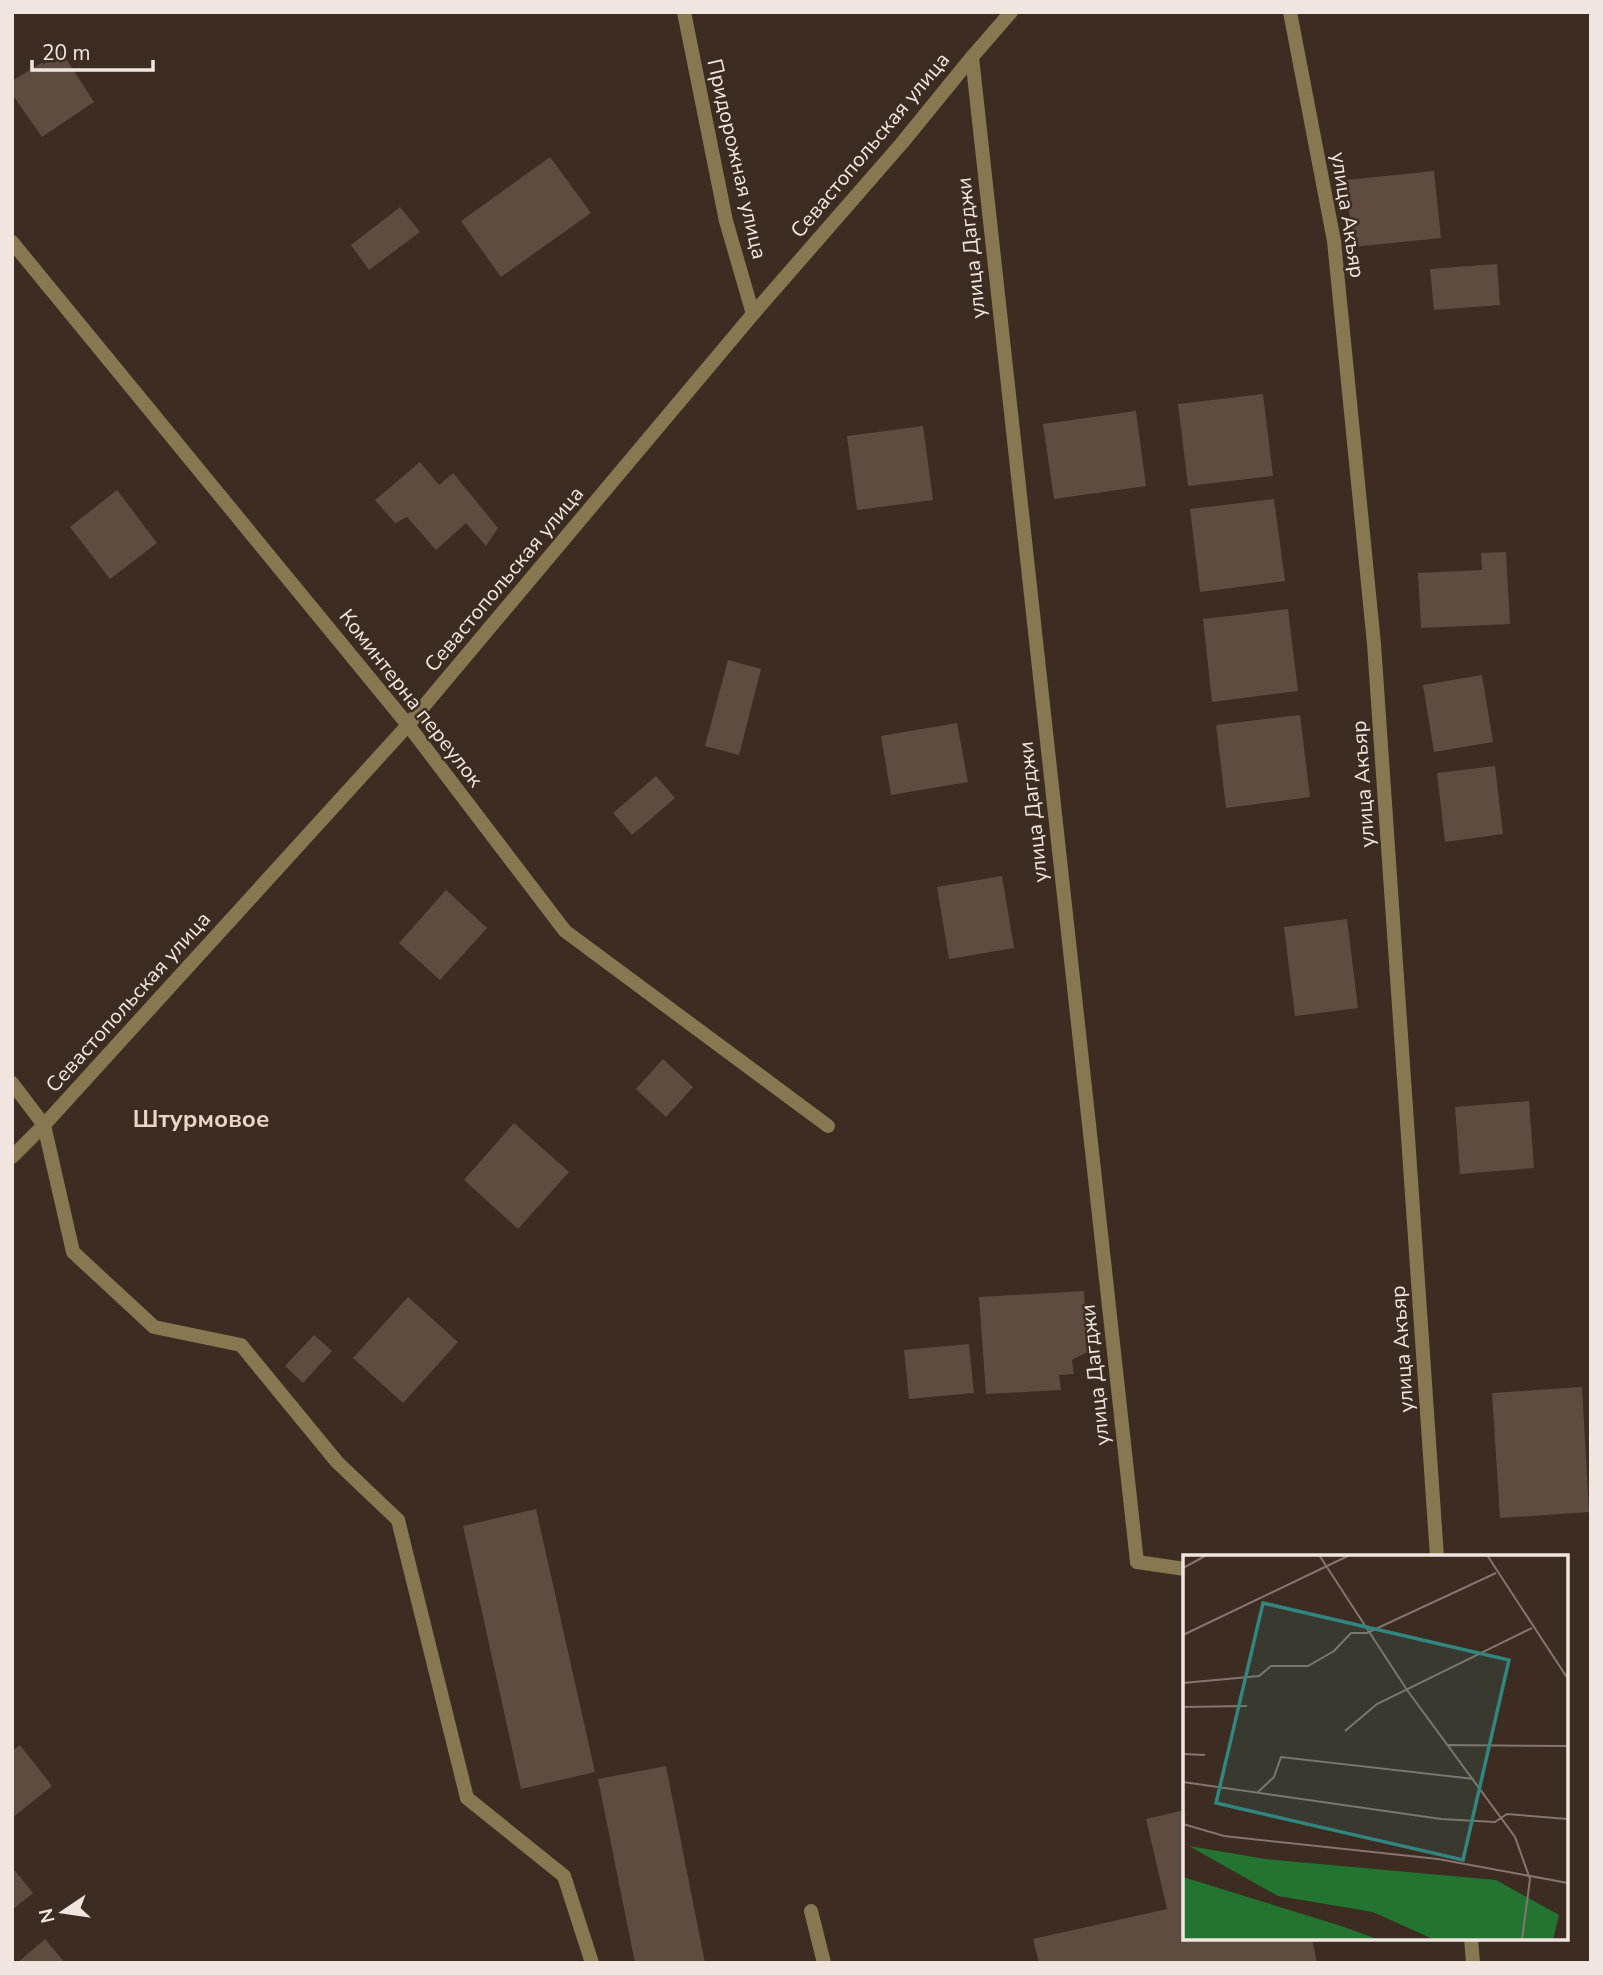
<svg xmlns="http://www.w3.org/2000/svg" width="1603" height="1975" viewBox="0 0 1603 1975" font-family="'Nunito Sans',sans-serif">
  <rect width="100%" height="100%" fill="#3c2c21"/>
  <!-- building -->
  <path fill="#5e4c41" d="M61 51 94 102 42 137 12 94V81Z
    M550 157 591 213 501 277 461 221Z
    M1434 171 1441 238 1353 247 1346 180Z
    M400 207 420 232 369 270 351 245Z
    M1497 264 1500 305 1434 310 1430 269Z
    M1263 394 1273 476 1188 486 1178 404Z
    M1136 411 1146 486 1054 499 1043 424Z
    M923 426 933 500 857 510 847 436Z
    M420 462 439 485 453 473 498 528 486 546 466 523 436 550 407 517 395 523 375 500Z
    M117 490 157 543 110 579 70 527Z
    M1274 499 1285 581 1200 592 1190 509Z
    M1506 552 1510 624 1421 628 1418 573 1482 570 1481 553Z
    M1288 609 1298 691 1212 702 1203 619Z
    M728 660 761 669 739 755 705 746Z
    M1482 675 1493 742 1434 752 1423 685Z
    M1300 715 1310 797 1226 808 1216 725Z
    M957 723 968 782 891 795 881 736Z
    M1495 766 1503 834 1445 842 1437 773Z
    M656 776 675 798 632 835 613 813Z
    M1002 876 1014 948 949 959 937 887Z
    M446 890 487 928 440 980 399 943Z
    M1347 919 1358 1008 1295 1016 1284 927Z
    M663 1059 693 1087 666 1117 636 1089Z
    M1529 1101 1534 1168 1460 1174 1455 1107Z
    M514 1123 569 1172 518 1229 464 1180Z
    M1084 1291 1087 1352 1072 1360 1074 1374 1059 1375 1061 1390 986 1394 979 1297Z
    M408 1297 458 1342 403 1403 353 1358Z
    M314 1335 332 1351 303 1383 285 1366Z
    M969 1344 974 1393 909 1399 904 1350Z
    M1582 1387 1589 1512 1500 1518 1492 1393Z
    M536 1509 595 1772 521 1789 463 1526Z
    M20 1745 52 1786 12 1818V1751Z
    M666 1766 705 1963H635L598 1779Z
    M1185 1810V1938H1312L1317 1963H1039L1033 1939 1167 1909 1146 1819Z
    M12 1867 33 1893 12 1910Z
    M45 1939 65 1963H17Z"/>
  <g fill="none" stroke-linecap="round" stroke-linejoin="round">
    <!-- service -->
    <path stroke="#877851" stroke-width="14" d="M398 1520 467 1798 564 1876 592 1963
      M1137 1562 1185 1569
      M811 1911 824 1963"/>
    <!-- minor -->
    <path stroke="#877851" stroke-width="14" d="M684 12 726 221 753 314
      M1290 12 1334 241 1374 644 1437 1557
      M972 57 1137 1562
      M12 242 408 725 565 931 828 1126
      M12 1083 44 1125 73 1252 154 1327 241 1345 337 1462 398 1520
      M1471 1938 1473 1963"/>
    <!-- tertiary -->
    <path stroke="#877851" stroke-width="14" d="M12 1157 44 1125 408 725 753 314 902 143 972 57 1011 12"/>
  </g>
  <g text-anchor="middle" stroke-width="5" stroke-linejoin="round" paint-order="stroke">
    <!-- street labels -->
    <g font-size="21" fill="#f1e6df" stroke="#3c2c21">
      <text transform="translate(870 145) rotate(-50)" y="7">Севастопольская улица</text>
      <text transform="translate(737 159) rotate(77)" y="7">Придорожная улица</text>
      <text transform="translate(1348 215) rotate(81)" y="7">улица Акъяр</text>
      <text transform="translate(971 248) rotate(-96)" y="7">улица Дагджи</text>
      <text transform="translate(504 579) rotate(-50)" y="7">Севастопольская улица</text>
      <text transform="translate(411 698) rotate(52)" y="7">Коминтерна переулок</text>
      <text transform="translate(1363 784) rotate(-94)" y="7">улица Акъяр</text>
      <text transform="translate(1033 812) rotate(-96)" y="7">улица Дагджи</text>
      <text transform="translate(128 1002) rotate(-48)" y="7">Севастопольская улица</text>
      <text transform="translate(1402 1349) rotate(-94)" y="7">улица Акъяр</text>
      <text transform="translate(1095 1375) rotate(-96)" y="7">улица Дагджи</text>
    </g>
    <!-- quarter labels -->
    <g font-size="24" font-weight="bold" fill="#ead5c7" stroke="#3c2c21">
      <text x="201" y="1127">Штурмовое</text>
    </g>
  </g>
  <!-- overview -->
  <g transform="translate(1183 1555)">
    <rect width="385" height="385" fill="#3c2c21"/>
    <path d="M6 291 82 304 313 325 376 360 370 385H252L190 357 95 341ZM0 322 155 370 197 385H0Z" fill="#247431"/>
    <path fill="none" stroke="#84766d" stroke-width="2" d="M136 0 224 135 332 282 347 324 339 385M304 0 385 124M0 13 24 0M0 80 167 0M0 128 76 121 88 111H125L151 96 168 78H184L313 18M0 152 64 151M162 176 194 149 349 73M265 190 385 191M0 199 22 200M0 227 258 264 312 267 324 259 385 264M75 237 91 222 98 202 291 224M0 249 1 270M0 269 41 281 255 304 385 328"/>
    <path fill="#31877f" fill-opacity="0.15" stroke="#31877f" stroke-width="3.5" d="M80 48 326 105 280 305 33 248Z"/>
    <rect width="385" height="385" fill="none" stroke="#f1e6df" stroke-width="3.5"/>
  </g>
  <!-- border -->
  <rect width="1603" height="1975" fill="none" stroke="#f1e6df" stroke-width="28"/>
  <!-- north arrow -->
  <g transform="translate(63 1912) rotate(257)" stroke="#3c2c21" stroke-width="5" paint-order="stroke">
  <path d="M0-5L12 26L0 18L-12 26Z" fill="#f1e6df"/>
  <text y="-10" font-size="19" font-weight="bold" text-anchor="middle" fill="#f1e6df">N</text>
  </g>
  <!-- scale -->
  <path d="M32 60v10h121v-10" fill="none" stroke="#f1e6df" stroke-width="3.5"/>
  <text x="42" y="60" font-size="21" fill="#f1e6df" stroke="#3c2c21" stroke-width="5" paint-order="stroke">20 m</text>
</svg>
